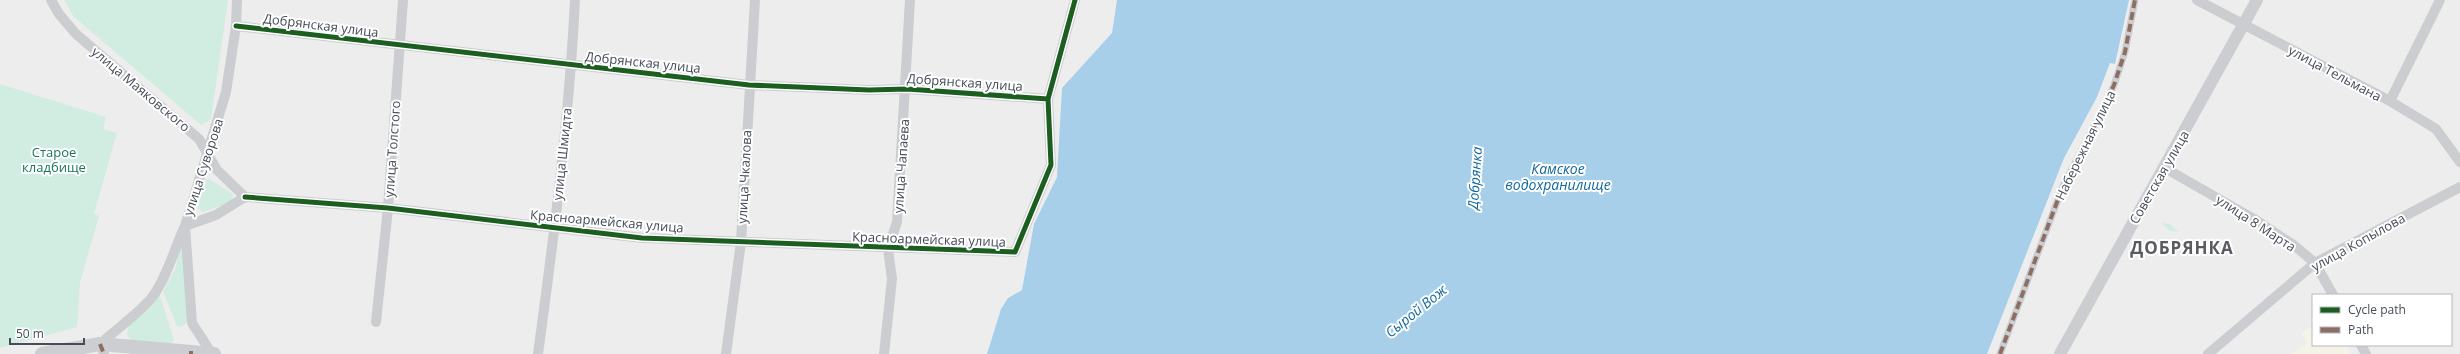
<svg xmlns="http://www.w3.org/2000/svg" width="2460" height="354" viewBox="0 0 2460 354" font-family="'Open Sans',sans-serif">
  <rect width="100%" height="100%" fill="#eeeded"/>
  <!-- commercial -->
  <path fill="#f5f3e8" d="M2313 326V345H2346L2351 354H2290L2307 343 2301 333Z"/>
  <!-- green -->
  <path fill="#d1ece1" d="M64 0H228L211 119 201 125 74 17Z
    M0 84 106 117 103 129 117 133 94 214 99 216 80 283 77 327 0 348Z
    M209 179 233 194 232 202 203 212 198 209 203 181Z
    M2162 223 2170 224 2178 232 2170 231Z
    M179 245 183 246 188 321 182 327 177 326 163 292 176 267Z
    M159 293 174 340 170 344 131 340 127 335 129 325Z"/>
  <!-- water -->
  <path fill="#a7cfea" d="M1117 0H2129L2115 64 2110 63 2097 97 2064 158 1987 354H987L1001 309 1008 298 1022 290 1034 224 1057 177 1062 88 1112 33Z"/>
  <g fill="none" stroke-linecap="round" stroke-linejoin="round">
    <!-- pedestrian -->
    <path stroke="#cbcdd0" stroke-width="7" d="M2000 354 2063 186 2100 115 2114 85 2125 52 2135 0"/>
    <!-- minor -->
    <path stroke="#cbcdd0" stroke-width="10" d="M51 0 59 14 76 34 199 139 217 170 245 197
      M2197 0 2390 101 2436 129 2460 162
      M236 26 749 85 869 90 907 89 1048 99
      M2390 101 2440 0
      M2163 167 2254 219 2295 246 2315 263 2333 295
      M245 197 388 208 642 238 1015 252 1051 165 1048 99 1075 0
      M376 322 388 208 403 0
      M2361 345 2366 354
      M104 354 100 344C114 331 142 311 153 296 168 275 174 249 185 226L216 215 245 197
      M212 354 192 323 185 226 226 92 236 26 237 0
      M538 354C554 236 569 119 575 0
      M726 354 741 242 755 0
      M884 354 892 279 888 249 897 222 910 0
      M2208 354 2315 263 2460 187"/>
    <!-- tertiary -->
    <path stroke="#cbcdd0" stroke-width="12" d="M2060 354 2257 0"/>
    <!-- secondary -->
    <path stroke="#ccced1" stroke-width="14" d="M42 354 100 344 214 354"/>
    <!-- quiet -->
    <path stroke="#8d6e63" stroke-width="4" stroke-dasharray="8 4" stroke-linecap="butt" d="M100 344 104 354
      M191 351V354
      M2000 354 2063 186 2100 115 2114 85 2125 52 2135 0"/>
    <!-- cycleway casing -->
    <g stroke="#fff" stroke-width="8">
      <path id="cycleway" d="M236 26 749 85 869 90 907 89 1048 99
        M245 197 388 208 642 238 1015 252 1051 165 1048 99 1075 0"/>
    </g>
    <!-- cycleway -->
    <use href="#cycleway" stroke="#1b5e20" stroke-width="5"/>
  </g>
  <g text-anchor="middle" stroke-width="4" stroke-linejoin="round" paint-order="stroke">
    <!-- street labels -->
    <g font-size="13" fill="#454c58" stroke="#fff">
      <text transform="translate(321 25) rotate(7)" y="5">Добрянская улица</text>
      <text transform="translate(643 62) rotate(6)" y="5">Добрянская улица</text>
      <text transform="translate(2335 73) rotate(28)" y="5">улица Тельмана</text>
      <text transform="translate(965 82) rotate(4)" y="5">Добрянская улица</text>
      <text transform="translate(141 89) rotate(40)" y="5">улица Маяковского</text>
      <text transform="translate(2085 145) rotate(-64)" y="5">Набережная улица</text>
      <text transform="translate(392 149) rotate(-86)" y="5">улица Толстого</text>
      <text transform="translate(562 154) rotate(-84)" y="5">улица Шмидта</text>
      <text transform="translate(901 166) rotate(-86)" y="5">улица Чапаева</text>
      <text transform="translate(203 167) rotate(-72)" y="5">улица Суворова</text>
      <text transform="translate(744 177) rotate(-87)" y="5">улица Чкалова</text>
      <text transform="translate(2159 177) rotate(-60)" y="5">Советская улица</text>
      <text transform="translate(607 221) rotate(5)" y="5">Красноармейская улица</text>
      <text transform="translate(2256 223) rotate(33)" y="5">улица 8 Марта</text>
      <text transform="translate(929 239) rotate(2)" y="5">Красноармейская улица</text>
      <text transform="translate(2358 242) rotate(-29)" y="5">улица Копылова</text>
    </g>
    <!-- park labels -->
    <g font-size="13" fill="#197759" stroke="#fff">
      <text x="54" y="157">Старое<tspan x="54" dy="15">кладбище</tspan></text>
    </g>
    <!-- water labels -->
    <g font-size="14" font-style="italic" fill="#1067a0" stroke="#fff">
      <text x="1558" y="174">Камское<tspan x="1558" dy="16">водохранилище</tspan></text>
      <text transform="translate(1475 178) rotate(-86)" y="5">Добрянка</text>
      <text transform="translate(1416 311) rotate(-39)" y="5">Сырой Вож</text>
    </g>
    <!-- district labels -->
    <g font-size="17" font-weight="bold" letter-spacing="1" fill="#595b61" stroke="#fff">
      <text x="2182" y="254">ДОБРЯНКА</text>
    </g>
  </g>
  <!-- legend -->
  <rect x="2312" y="294" width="140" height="52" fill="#ffffff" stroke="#b5b7bc"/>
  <rect x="2320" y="307" width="20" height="6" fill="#1b5e20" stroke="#b5b7bc"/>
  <text x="2348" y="314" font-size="12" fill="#454c58">Cycle path</text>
  <rect x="2320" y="327" width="20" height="6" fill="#8d6e63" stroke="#b5b7bc"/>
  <text x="2348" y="334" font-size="12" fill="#454c58">Path</text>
  <!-- scale -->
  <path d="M10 338v6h74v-6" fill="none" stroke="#454c58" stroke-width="2"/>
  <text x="16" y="338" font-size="12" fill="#454c58" stroke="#ffffff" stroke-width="3" paint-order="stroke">50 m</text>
</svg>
